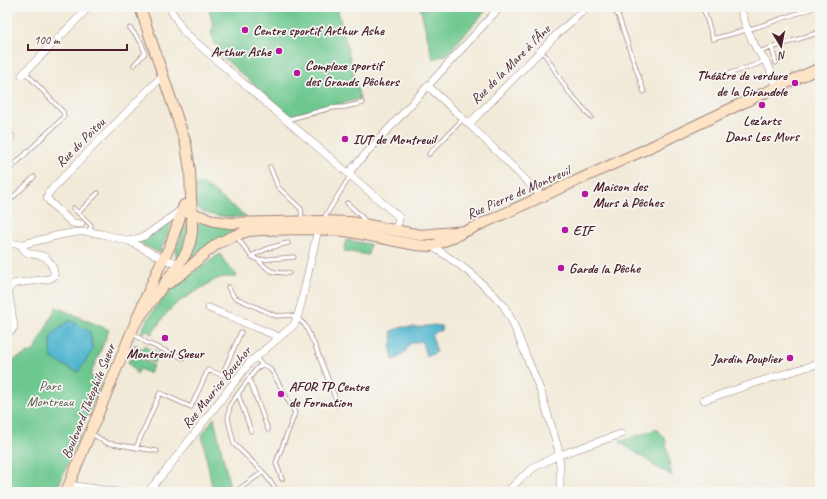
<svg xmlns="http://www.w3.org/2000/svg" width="827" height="499" viewBox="0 0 827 499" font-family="Caveat,sans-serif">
  <rect width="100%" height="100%" fill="#f6f6f2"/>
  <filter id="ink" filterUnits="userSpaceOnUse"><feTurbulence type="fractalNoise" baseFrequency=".025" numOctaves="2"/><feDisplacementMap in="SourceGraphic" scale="8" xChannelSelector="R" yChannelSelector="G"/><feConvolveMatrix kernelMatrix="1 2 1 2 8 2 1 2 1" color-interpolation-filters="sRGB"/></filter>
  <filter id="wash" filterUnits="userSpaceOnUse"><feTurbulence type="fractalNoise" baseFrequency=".012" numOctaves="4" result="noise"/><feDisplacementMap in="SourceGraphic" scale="16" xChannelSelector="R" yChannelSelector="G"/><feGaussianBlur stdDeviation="0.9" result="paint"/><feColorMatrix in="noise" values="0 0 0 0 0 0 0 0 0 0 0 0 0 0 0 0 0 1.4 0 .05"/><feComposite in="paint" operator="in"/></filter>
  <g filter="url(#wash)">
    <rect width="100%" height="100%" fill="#f2ead8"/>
    <!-- green -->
    <path fill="#6dc88f" stroke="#5c745d" d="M215 7H337L360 99 290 116 219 54 217 44H214L211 30 214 29 209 9Z
      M420 7H489L446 55 433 59Z
      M202 183 247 217C236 217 202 218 197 206 194 201 196 191 196 184Z
      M173 219 160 253 137 242Z
      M197 219 251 227 204 249 188 261C195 245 198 237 197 219Z
      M183 220H185L187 228V238L178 259 176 256V250L181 236 180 228Z
      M346 240 370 244 368 255 344 251Z
      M220 254 227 265 237 275 236 277H223L215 280 178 302 165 315 152 334 146 330 143 334 141 331C146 322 152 313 158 304 174 283 199 269 220 254Z
      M56 307 109 330 90 376 102 381 56 492H7V363L35 350Z
      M135 344 141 349 145 345V347L158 353 154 363 136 355V351L134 348Z
      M135 357 153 365 150 374 139 369 137 374 136 373 128 362 129 360 133 359Z
      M214 418 229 483 227 489V492H213L202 435Z
      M657 429 665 438 672 476 663 470 662 471 652 464V463L619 442Z"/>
    <!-- water -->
    <path fill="#50b6cf" stroke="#4d6a7d" d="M70 320 90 332 93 350 78 372 61 364 51 357V335Z
      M433 325 441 326 442 330 436 332 432 336 437 352 426 357 425 351 421 341 409 344C407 351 401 358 393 360L390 344 393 343 391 331 403 327H421Z"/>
  </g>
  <g filter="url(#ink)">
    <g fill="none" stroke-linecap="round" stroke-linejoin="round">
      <!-- lane casing -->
      <g stroke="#9e8482" stroke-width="5">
        <path id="lane" d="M611 7 618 15 644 92
          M703 7 713 39 757 27 816 7
          M130 28 141 42 145 53 134 65
          M772 48 776 63
          M540 51 546 56 567 90 591 117
          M759 52 820 32
          M716 78 758 64 764 60
          M286 120 331 108 345 107 363 103
          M429 154 463 119
          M270 167 278 187 301 209 302 221
          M7 172 43 137 61 120 64 116 63 112 25 72
          M7 203 34 177
          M347 203 358 213 366 222
          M73 208 91 225 89 232
          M78 213 98 193
          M323 220 350 176
          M236 236 251 256 258 260 294 257
          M251 256 269 248 288 243
          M258 260C270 272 272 273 289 273
          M228 287 234 297 276 316 290 315 297 318 305 325 316 348 338 405
          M132 333 147 343 183 358
          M255 357 262 365 268 367 273 373 295 413 276 463 282 479
          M262 365 257 368 230 405 228 419 234 444 263 472 278 492
          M222 375 241 332
          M249 378 268 430
          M238 394 251 431
          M92 434 107 443 157 451
          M136 448 160 393 191 407 208 370 236 380
          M235 492 263 472"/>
      </g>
      <!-- street casing -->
      <g stroke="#9e8482" stroke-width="8">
        <path id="street" d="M169 7 184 32 192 39 399 217 398 223 394 230
          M740 7 747 29 756 48 769 67 777 87
          M22 75 89 7
          M428 86 469 124 542 196
          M469 124 555 36 587 7
          M7 141 11 137 8 133
          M350 176 351 170 500 7
          M81 224 72 223 50 202 47 198 48 194 52 189 163 75
          M129 241 145 236 177 213 182 210
          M7 244H24L60 235 77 232H89L102 234 129 241 163 259 174 262
          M432 244 431 246 444 254 469 272 493 294 504 306 512 321 541 392 558 448 560 466V492
          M7 291 12 285 16 283 49 279 54 276C55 272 53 268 51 264 49 262 48 259 45 257 35 252 26 258 21 244
          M209 308 279 337
          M7 333 11 331 14 327 9 295 7 291
          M704 400 755 383 820 363
          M69 485 117 492
          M148 492 167 469 250 362 294 325 297 318 301 304 318 229
          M507 492 521 478 536 466 559 455 621 434"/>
      </g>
      <!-- secondary casing -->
      <g stroke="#9e8482" stroke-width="12">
        <path id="secondary" d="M182 210 215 221 230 223 322 221 350 222 368 225 420 235 466 231 642 151 751 99 820 68
          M169 283 183 273 204 254 217 244 231 237 248 231 261 230 308 229 346 231 416 245 431 246 440 243 460 234
          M137 321 162 287 185 255 190 243 192 232V223L190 171 186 144 140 7
          M66 492 143 304 160 265 170 246 184 205"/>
      </g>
      <!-- lane -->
      <use href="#lane" stroke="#fff" stroke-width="3.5"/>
      <!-- street -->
      <use href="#street" stroke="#fff" stroke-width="7"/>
      <!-- secondary -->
      <use href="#secondary" stroke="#fee4c6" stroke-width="10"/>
    </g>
  </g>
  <!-- markers -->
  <g fill="#b5179e" stroke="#f6f6f2" stroke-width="1.5">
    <circle cx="245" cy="30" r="4"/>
    <circle cx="279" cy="51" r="4"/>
    <circle cx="297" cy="73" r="4"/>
    <circle cx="795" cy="83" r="4"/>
    <circle cx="762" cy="105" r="4"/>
    <circle cx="345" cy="139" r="4"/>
    <circle cx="585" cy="194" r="4"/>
    <circle cx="565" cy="230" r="4"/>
    <circle cx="561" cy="268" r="4"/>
    <circle cx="165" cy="338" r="4"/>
    <circle cx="790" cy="358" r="4"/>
    <circle cx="281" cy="394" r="4"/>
  </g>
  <g text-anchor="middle" stroke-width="3.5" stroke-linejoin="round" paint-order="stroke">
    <!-- poi labels -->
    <g font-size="14" font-weight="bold" fill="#4a1f2b" stroke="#f6f6f2" text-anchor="start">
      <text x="253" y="35">Centre sportif Arthur Ashe</text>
      <text x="271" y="56" text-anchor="end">Arthur Ashe</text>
      <text x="305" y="70">Complexe sportif<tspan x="305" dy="16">des Grands Pêchers</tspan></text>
      <text x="787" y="80" text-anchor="end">Théâtre de verdure<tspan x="787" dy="16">de la Girandole</tspan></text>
      <text x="762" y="125" text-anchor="middle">Lez'arts<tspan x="762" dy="16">Dans Les Murs</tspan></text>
      <text x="353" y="144">IUT de Montreuil</text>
      <text x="593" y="191">Maison des<tspan x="593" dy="16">Murs à Pêches</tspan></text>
      <text x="573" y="235">EIF</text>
      <text x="569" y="273">Garde la Pêche</text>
      <text x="165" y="358" text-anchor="middle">Montreuil Sueur</text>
      <text x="782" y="363" text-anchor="end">Jardin Pouplier</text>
      <text x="289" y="391">AFOR TP Centre<tspan x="289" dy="16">de Formation</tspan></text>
    </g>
    <!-- street labels -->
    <g font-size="14" fill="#4a1f2b" stroke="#f6f6f2">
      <text transform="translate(510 64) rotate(-45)" y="5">Rue de la Mare à l'Âne</text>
      <text transform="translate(80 142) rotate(-45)" y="5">Rue du Poitou</text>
      <text transform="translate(518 192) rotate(-24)" y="5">Rue Pierre de Montreuil</text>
      <text transform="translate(216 387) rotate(-51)" y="5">Rue Maurice Bouchor</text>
      <text transform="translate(88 401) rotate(-68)" y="5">Boulevard Théophile Sueur</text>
    </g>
    <!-- park labels -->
    <g font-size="14" fill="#565a4e" stroke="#f6f6f2">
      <text x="50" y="390">Parc<tspan x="50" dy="16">Montreau</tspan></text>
    </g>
  </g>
  <!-- margin -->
  <rect width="827" height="499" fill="none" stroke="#f6f6f2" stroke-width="24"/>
  <!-- north arrow -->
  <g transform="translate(781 46) rotate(170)" stroke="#f6f6f2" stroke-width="3" paint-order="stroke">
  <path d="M0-3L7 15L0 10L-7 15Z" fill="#4a1f2b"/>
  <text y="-6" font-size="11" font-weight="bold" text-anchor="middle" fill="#4a1f2b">N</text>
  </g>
  <!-- scale -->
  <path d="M28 44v6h99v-6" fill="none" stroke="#4a1f2b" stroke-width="2"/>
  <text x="34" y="44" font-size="12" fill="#4a1f2b" stroke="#f6f6f2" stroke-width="3" paint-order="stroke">100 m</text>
</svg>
